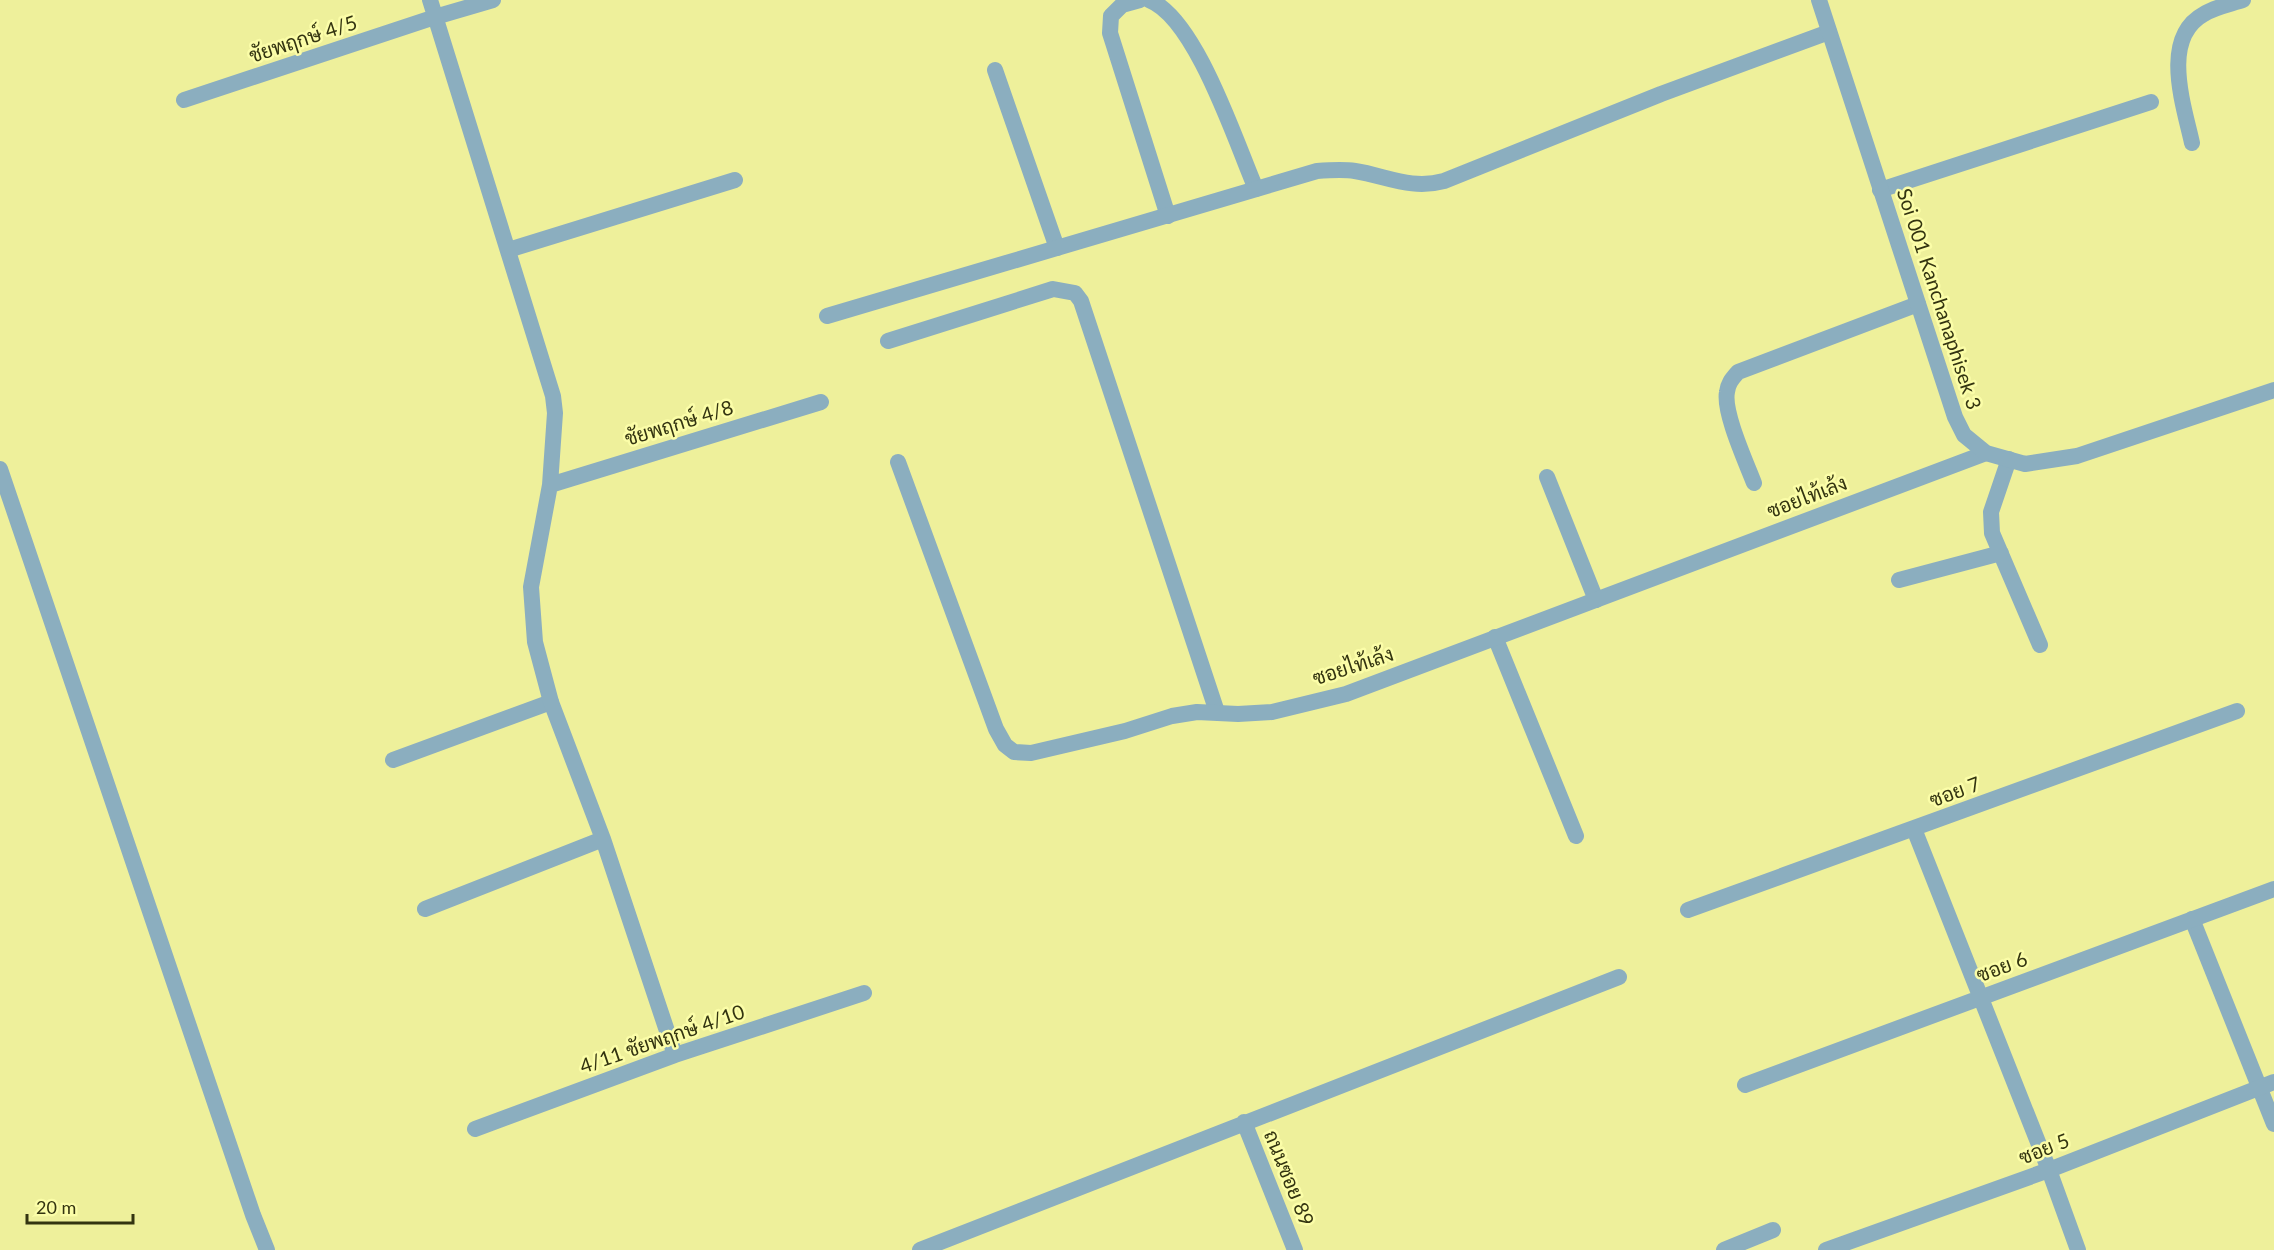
<svg xmlns="http://www.w3.org/2000/svg" width="2274" height="1250" viewBox="0 0 2274 1250" font-family="Lato,Sarabun,sans-serif">
  <rect width="100%" height="100%" fill="#eef09b"/>
  <g fill="none" stroke-linecap="round" stroke-linejoin="round">
    <!-- service -->
    <path stroke="#8baebf" stroke-width="16" d="M1140 0 1122 5 1111 16 1110 33 1168 216
      M1149 0C1196 18 1236 143 1256 189
      M995 70 1057 248
      M2192 143C2184 106 2160 38 2204 14 2215 7 2231 4 2243 0
      M1880 190 2151 102
      M888 341 1053 289 1075 293 1081 301 1217 712
      M2009 459 1991 512 1992 533 2040 645
      M1547 477 1596 600
      M1754 483C1746 462 1723 412 1727 392 1728 383 1732 379 1738 372L1918 304
      M1899 580 2001 553
      M1495 637 1576 836
      M393 760 551 702
      M2192 919 2274 1124"/>
    <!-- minor -->
    <path stroke="#8baebf" stroke-width="16" d="M430 0 553 396 555 413 550 485 531 587 535 642 551 702 603 839 675 1055
      M184 100 435 17 493 0
      M508 250 735 180
      M827 316 1317 171C1330 170 1343 169 1355 171 1387 176 1411 190 1444 181L1661 94 1829 32
      M898 462 996 729 1005 745 1014 752 1031 753 1125 731 1172 716 1197 712 1238 714 1272 712 1346 694 1986 453
      M0 469 253 1215 267 1250
      M550 485 821 402
      M1914 829 2049 1170 2078 1250
      M425 909 603 839
      M1688 910 2237 711
      M1745 1085 2274 889
      M1244 1122 1295 1250
      M475 1129 675 1055 864 993
      M920 1250 1619 977
      M1724 1250 1773 1230
      M1826 1250 2049 1170 2274 1082"/>
    <!-- tertiary -->
    <path stroke="#8baebf" stroke-width="16" d="M1819 0 1955 417 1964 435 1986 453 2025 464 2077 456 2274 390"/>
  </g>
  <g text-anchor="middle" stroke-width="5" stroke-linejoin="round" paint-order="stroke">
    <!-- street labels -->
    <g font-size="20" fill="#333410" stroke="#fbfda8">
      <text transform="translate(303 39) rotate(-18)" y="7">ชัยพฤกษ์ 4/5</text>
      <text transform="translate(1939 299) rotate(72)" y="7">Soi 001 Kanchanaphisek 3</text>
      <text transform="translate(679 423) rotate(-17)" y="7">ชัยพฤกษ์ 4/8</text>
      <text transform="translate(1807 497) rotate(-21)" y="7">ซอยไท้เล้ง</text>
      <text transform="translate(1353 666) rotate(-18)" y="7">ซอยไท้เล้ง</text>
      <text transform="translate(1955 792) rotate(-20)" y="7">ซอย 7</text>
      <text transform="translate(2002 967) rotate(-20)" y="7">ซอย 6</text>
      <text transform="translate(662 1039) rotate(-19)" y="7">4/11 ชัยพฤกษ์ 4/10</text>
      <text transform="translate(2044 1149) rotate(-21)" y="7">ซอย 5</text>
      <text transform="translate(1289 1178) rotate(68)" y="7">ถนนซอย 89</text>
    </g>
  </g>
  <!-- scale -->
  <path d="M27 1214v9h106v-9" fill="none" stroke="#333410" stroke-width="3"/>
  <text x="36" y="1214" font-size="18" fill="#333410" stroke="#fbfda8" stroke-width="4.5" paint-order="stroke">20 m</text>
</svg>
